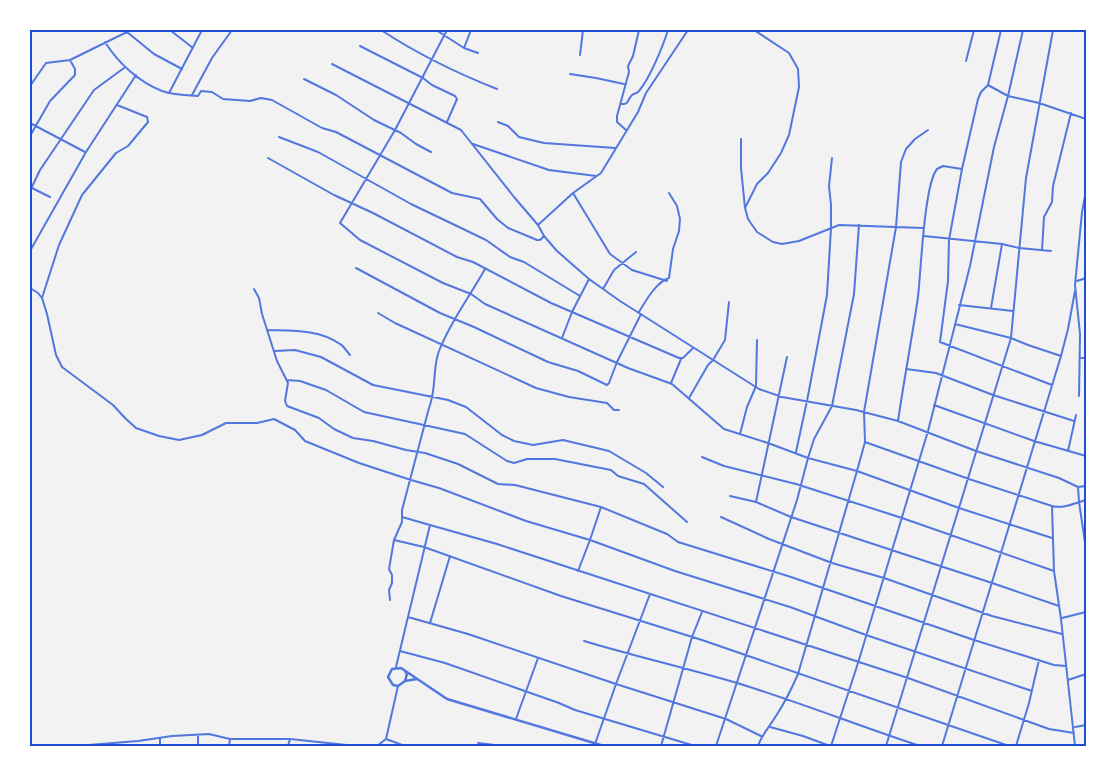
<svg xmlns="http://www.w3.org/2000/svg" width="1116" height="776" viewBox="0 0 1116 776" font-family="Jost,sans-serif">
  <rect width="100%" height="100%" fill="#f2f2f2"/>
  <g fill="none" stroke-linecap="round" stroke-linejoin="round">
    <!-- stream -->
    <path stroke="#bfd3fe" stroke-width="1" d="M1085 233H1086"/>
    <!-- minor -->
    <path stroke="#5277de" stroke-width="2" d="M170 30 193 48
      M381 30C416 53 459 74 497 89
      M436 30 464 48 478 53
      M447 30 395 130 340 223 360 240 443 283 471 294 485 304 628 368 672 384 724 429 768 443 808 458 857 471 959 508 1052 538
      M754 30 789 53 798 69 799 87 789 135 781 153 768 173 757 184 745 208 748 219 757 232 773 242 782 244 799 241 839 225 924 228
      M854 30H856
      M127 32 154 54 182 69
      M105 42C118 63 139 82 162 91 173 95 186 95 198 96L201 91 212 92 223 99 250 101 261 98 272 100 322 128 336 132 452 193 480 199 497 219 508 228 537 240H540L544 236
      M360 46 423 78 432 85 455 96 457 99 447 122
      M464 48 471 30
      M580 55 583 30
      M966 61 974 30
      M332 64 461 130 514 197 538 225 544 236 557 251 589 279 620 301 759 389 782 397 856 410 898 421 976 451 1059 478 1078 487
      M570 74 596 78 624 84
      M304 79 336 95 374 120 401 133 416 144 431 152
      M988 85 981 92 978 99 962 169 949 240 948 281 940 342 1052 385
      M988 85 1008 96 1039 103 1086 119
      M988 85 1001 30
      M30 86 46 63 70 60 131 30
      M169 93 202 30
      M192 95 212 58 232 30
      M621 104C629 105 627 100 632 95 636 92 635 95 639 91 650 78 663 46 668 30
      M498 122 508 126 519 137 544 143 615 148
      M30 123 85 152
      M626 130 617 122V116L629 72 628 66 633 56 639 30
      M30 136 50 101 75 75V69L70 60
      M279 137 318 152 411 204 486 240 510 257 524 262 580 296
      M741 139V168L745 208
      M473 144 549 170 596 176
      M268 158 334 195 373 213 457 257 473 262 551 303 679 358H683L693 348
      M32 188 50 197
      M30 191 40 170 94 90 124 68
      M573 193 610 254 632 270 667 281
      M538 225 573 193 601 173 638 112 646 93 688 30
      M924 236 1002 244 1019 248 1051 251
      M1042 250 1044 217 1052 202 1053 186 1071 113
      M30 251 86 152 136 75
      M356 268 440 313 474 327 548 362 578 371 607 385 609 383 617 362 641 314
      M1077 281 1086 278
      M30 288 38 293 42 298 47 314 56 355 62 367 113 405 125 418 136 428 159 436 179 440 202 435 226 423H257L274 419 295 430 305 441 359 463 411 480 439 488 526 521 590 540 675 571 790 607 866 635 1032 691
      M254 289 259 298 262 314 277 361 288 383 285 401 287 406 319 418 334 429 353 438 373 441 406 450 425 453 458 464 498 484 515 485 601 507 667 534 678 542 791 577 974 640 1054 665 1066 666
      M603 289 614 270 636 252
      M42 298 59 245 82 195 116 153 128 146 148 122 147 117 117 105
      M959 305 1013 311
      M991 308 1002 244
      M639 312C645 302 656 282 669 278L673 249 679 231 680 219 677 206 669 193
      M378 313 395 323 536 388 569 397 607 403 614 410H619
      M955 324 1011 338 1028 345 1061 356
      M267 330C292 331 318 329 340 344 344 346 347 352 350 355
      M562 338 572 312 589 279
      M274 351 295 350 321 357 373 385 448 400 466 407 502 435 514 441 533 445 563 440 609 451 646 473 663 487
      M1080 358H1086
      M906 369 936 373 993 395 1074 421
      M287 380 300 381 326 390 364 412 465 434 507 461 514 463 527 459H555L611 470 618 476 644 484 687 522
      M671 383 681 359
      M1079 396 1080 334 1075 285 1082 212 1086 191
      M689 398 708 365 713 360 725 340 729 302
      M934 405 1034 441 1086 456
      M898 421C904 380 912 338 918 297 921 271 924 185 937 169L943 166 962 169
      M740 434 747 407 756 386 757 340
      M865 442 969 479 1052 506C1063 509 1075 503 1086 500
      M1068 451 1076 415
      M796 452 807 401 827 295 831 228V205L829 186 832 158
      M702 457 724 466 796 484 902 518 1054 571
      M1078 487 1079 502 1086 549
      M1078 487 1086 486
      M730 496 756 502 791 517 992 583 1059 606
      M756 502 787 357
      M1052 506 1054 571 1061 619 1075 746
      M721 517 769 539 832 563 884 578 992 616 1062 634
      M430 525 497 544 908 678 1049 729 1074 733
      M394 540 424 547 561 596 702 640 1009 746
      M578 571 590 540 601 507
      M390 600 389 590 392 583V575L389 569 394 540 402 522V510L429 408C437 388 432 369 439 351 450 322 470 296 485 269
      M408 617 468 634 616 684 726 719 761 736
      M1062 618 1086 612
      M430 623 450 556
      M584 641C634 656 686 668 737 683 799 702 859 726 920 746
      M400 651 445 663 559 703 575 710 695 746
      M396 667 430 525 402 517
      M1068 680 1086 674
      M516 719 538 658
      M770 727 803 736 830 746
      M1075 727 1086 725
      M198 736V746
      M160 738V746
      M386 739 405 746
      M478 743 503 746
      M595 744 616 684 650 594
      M30 745 76 746 138 741 172 736 209 734 230 739H290L356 746
      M229 746 230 739
      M288 746 290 739
      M377 746 386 739 398 686
      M661 746 692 637 702 612
      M716 746 797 500 808 458 814 439 832 406 854 294 859 225
      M758 746C762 734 770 726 776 716 785 702 792 688 798 674L857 471 865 442 864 412 896 227 901 162 906 149 915 139 928 130
      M831 746 858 663 928 431 970 266 994 147 1008 96 1023 30
      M886 746 1011 338 1026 178 1053 30
      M942 746 1061 356 1068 329 1075 291
      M1016 746 1029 703 1039 660"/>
    <!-- tertiary -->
    <path stroke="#5277de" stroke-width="2.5" d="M405 671 407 674 405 681
      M417 679 405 681 398 686 393 685 388 677 392 669 401 668 447 699 604 746"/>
  </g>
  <!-- border -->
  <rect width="1116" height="776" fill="none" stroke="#ffffff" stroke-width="62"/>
  <rect x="31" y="31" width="1054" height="714" fill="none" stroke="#1d4ed8" stroke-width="2"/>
</svg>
